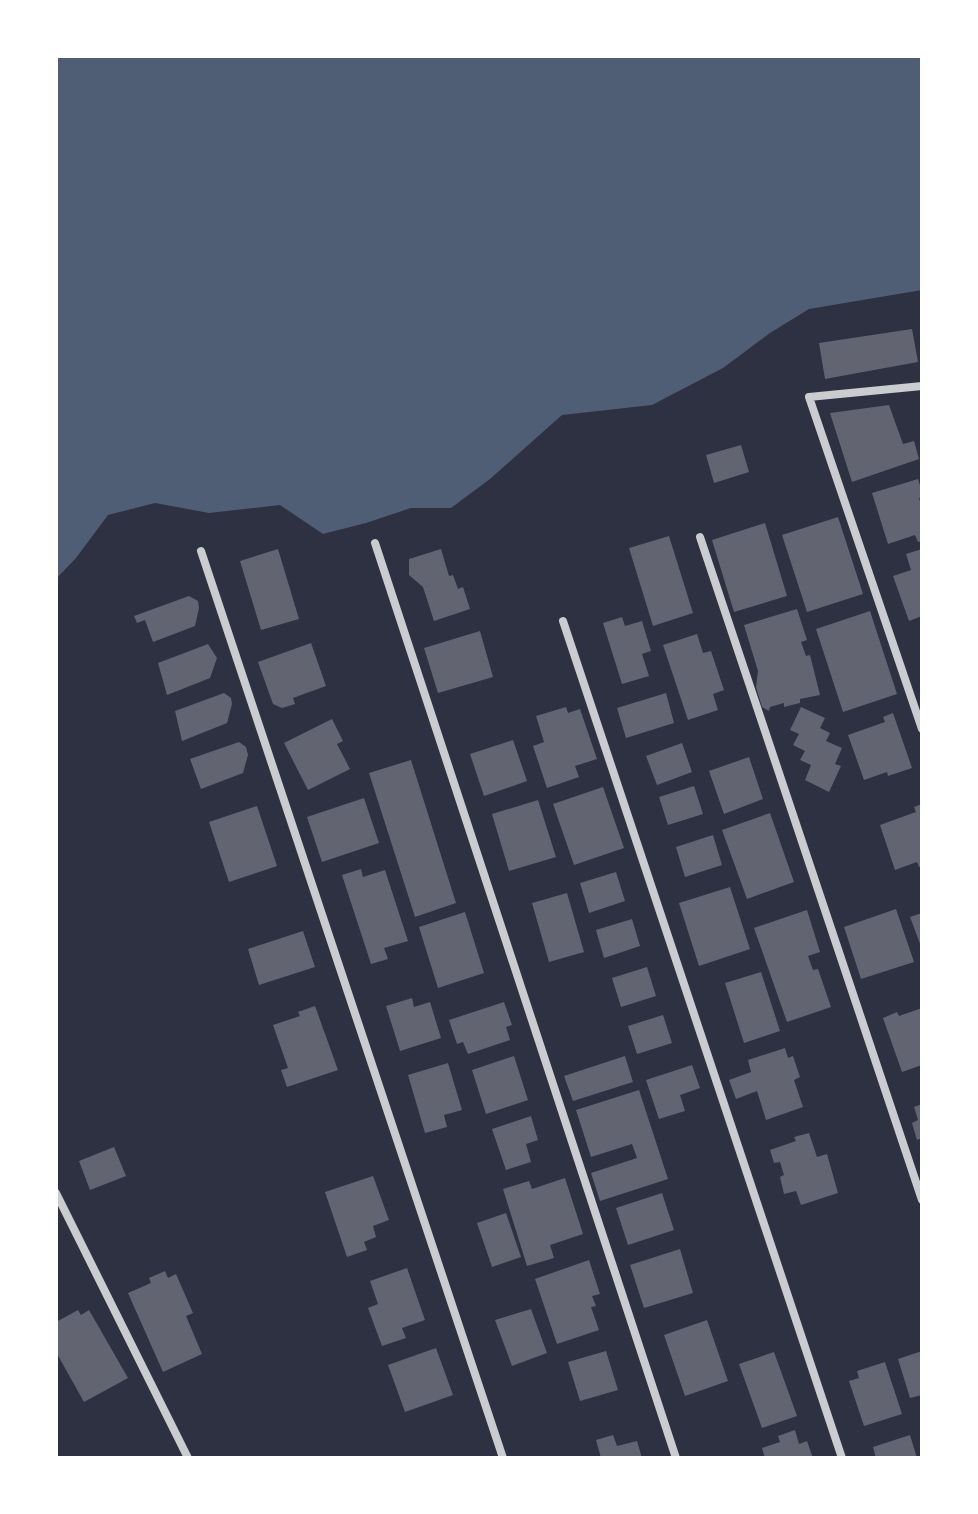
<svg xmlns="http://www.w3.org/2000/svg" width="978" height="1514" viewBox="0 0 978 1514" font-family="Mulish,sans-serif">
  <rect width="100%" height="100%" fill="#2d3142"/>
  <!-- water -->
  <path fill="#4f5d75" d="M56 56H922V290L809 309 770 333 723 368 652 405 562 415 490 479 451 508H411L366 523 323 534 280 505 209 513 155 503 108 515 76 558 56 579Z"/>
  <!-- building -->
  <path fill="#626471" d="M912 329 918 362 825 379 819 343Z
    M889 405 903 444 914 441 919 459 852 482 830 413Z
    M741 445 749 472 714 483 706 455Z
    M918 479 922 492V497L919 498 922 508V541L918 542 915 535 888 544 872 493Z
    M838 517 863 594 807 612 782 535Z
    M765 523 787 596 734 612 712 540Z
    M669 536 693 613 653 626 629 548Z
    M278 549 299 619 261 630 240 561Z
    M441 549 449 576 453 575 458 589 463 587 470 609 434 621 423 587 409 575V559Z
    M922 549V616L909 621 893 576 911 570 906 554Z
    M189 596 198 601 199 608 195 626 153 642 145 620 137 623 134 616Z
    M797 609 807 640 801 642 806 656 810 655 820 695 800 699V703L784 707V703L770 707 769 711 762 707 756 687 758 671 744 625Z
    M870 611 897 694 843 712 816 629Z
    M622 617 625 626 642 621 651 651 642 654 649 676 622 684 603 623Z
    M480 631 493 677 438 693 424 648Z
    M697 634 703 653 711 651 724 690 713 694 718 710 688 720 663 645Z
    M311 643 326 686 293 698 295 704 282 708 273 704 258 662Z
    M208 644 217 658 210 678 167 695 158 663Z
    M224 693 231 698 232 704 227 723 182 741 175 711Z
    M666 693 674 723 626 738 617 708Z
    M566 707 568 713 580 709 597 759 575 766 579 777 547 788 533 746 544 742 536 716Z
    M801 707 825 718 820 728 830 733 826 741 842 748 835 764 841 766 829 792 805 780 811 765 800 760 805 751 793 745 799 734 790 730Z
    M893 713 912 768 888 776 887 772 864 780 848 735 885 722 883 717Z
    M332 719 343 741 337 744 350 769 308 790 284 743Z
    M513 740 527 781 484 796 470 754Z
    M239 742 246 747 248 755 243 773 201 789 190 759Z
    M682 743 692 772 657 785 646 756Z
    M749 757 763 799 724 814 709 771Z
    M411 760 456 903 415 917 369 773Z
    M694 786 703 814 668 825 659 797Z
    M603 787 624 848 574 865 553 804Z
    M364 798 379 843 322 862 307 817Z
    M538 800 556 857 509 871 492 814Z
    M922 804V866L919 867 917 862 895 870 880 825 916 812 914 807Z
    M257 806 277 866 229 882 209 822Z
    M770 813 794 882 747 899 722 830Z
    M713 835 722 865 685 877 676 847Z
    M361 869 363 877 385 870 408 941 384 948 388 959 371 964 342 875Z
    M616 872 625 901 589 913 580 883Z
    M730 887 750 949 699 966 679 903Z
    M567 893 584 952 549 962 532 903Z
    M896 909 914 962 861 979 844 927Z
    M807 910 820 952 808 956 813 970 818 969 831 1007 787 1022 754 928Z
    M465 912 484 973 438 988 419 927Z
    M922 913V949L910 917Z
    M632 919 640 946 604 958 596 930Z
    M303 931 315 967 259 985 248 949Z
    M647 967 656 996 621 1007 612 978Z
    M761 972 780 1031 744 1043 725 983Z
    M412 998 414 1007 430 1002 441 1038 400 1051 386 1006Z
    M504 1002 512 1025 506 1027 510 1040 468 1054 463 1042 457 1044 449 1020Z
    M315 1006 338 1070 287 1087 281 1070 288 1068 273 1025 300 1016 298 1012Z
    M922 1008V1065L902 1072 883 1018 897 1012 899 1016Z
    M663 1015 672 1043 637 1054 628 1026Z
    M785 1048 788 1058 793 1056 800 1077 794 1080 803 1107 766 1120 757 1091 736 1099 729 1080 751 1072 748 1060Z
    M514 1056 528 1100 486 1114 472 1070Z
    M625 1056 633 1082 573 1101 564 1076Z
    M448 1063 462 1110 444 1115 447 1127 425 1133 408 1075Z
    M692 1065 700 1088 680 1095 685 1111 659 1119 646 1080Z
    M639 1090 668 1179 600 1201 591 1173 637 1158 632 1144 591 1157 576 1110Z
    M922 1104V1138L917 1140 912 1123 918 1120 914 1107Z
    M531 1116 538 1140 526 1144 531 1162 506 1170 492 1129Z
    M809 1133 817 1157 827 1154 838 1193 801 1205 796 1191 784 1194 780 1177 784 1175 780 1162 774 1163 770 1150 796 1141 794 1137Z
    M114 1147 126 1176 90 1190 79 1161Z
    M373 1176 389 1220 373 1226 376 1237 364 1242 367 1250 347 1257 325 1192Z
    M565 1178 583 1234 550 1245 554 1258 527 1266 503 1189 529 1181 532 1189Z
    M662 1193 674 1230 628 1245 616 1208Z
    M506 1213 521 1257 492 1267 477 1223Z
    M680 1249 693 1293 644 1308 630 1265Z
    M589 1260 600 1294 592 1296 596 1306 591 1307 599 1330 557 1344 535 1279Z
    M407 1268 425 1320 402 1328 406 1338 382 1346 368 1308 378 1304 370 1281Z
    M165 1271 168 1278 176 1274 193 1313 186 1316 202 1354 163 1372 128 1293 151 1283 149 1278Z
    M531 1309 547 1353 512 1366 495 1320Z
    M78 1310 81 1315 89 1310 128 1378 84 1402 56 1352V1322Z
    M707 1320 728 1381 685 1396 664 1335Z
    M436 1348 453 1395 405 1412 388 1365Z
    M606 1351 618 1390 580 1401 568 1362Z
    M922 1351V1395L910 1398 898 1359Z
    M774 1352 797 1416 762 1428 739 1364Z
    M885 1362 902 1414 864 1426 849 1381 859 1378 857 1371Z
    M795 1430 799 1444 807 1441 813 1458H765L762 1448 780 1442 778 1436Z
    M613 1435 617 1446 637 1441 642 1458H601L596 1440Z
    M910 1435 917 1458H876L873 1447Z"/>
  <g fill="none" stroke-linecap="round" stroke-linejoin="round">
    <!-- minor -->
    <path stroke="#caccd0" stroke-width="8" d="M922 386 809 397 922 729
      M700 537 922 1200
      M375 543 676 1458
      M201 551 503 1458
      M563 621 842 1458
      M56 1193 188 1458"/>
  </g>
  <!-- border -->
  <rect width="978" height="1514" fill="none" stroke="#ffffff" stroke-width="116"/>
</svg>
